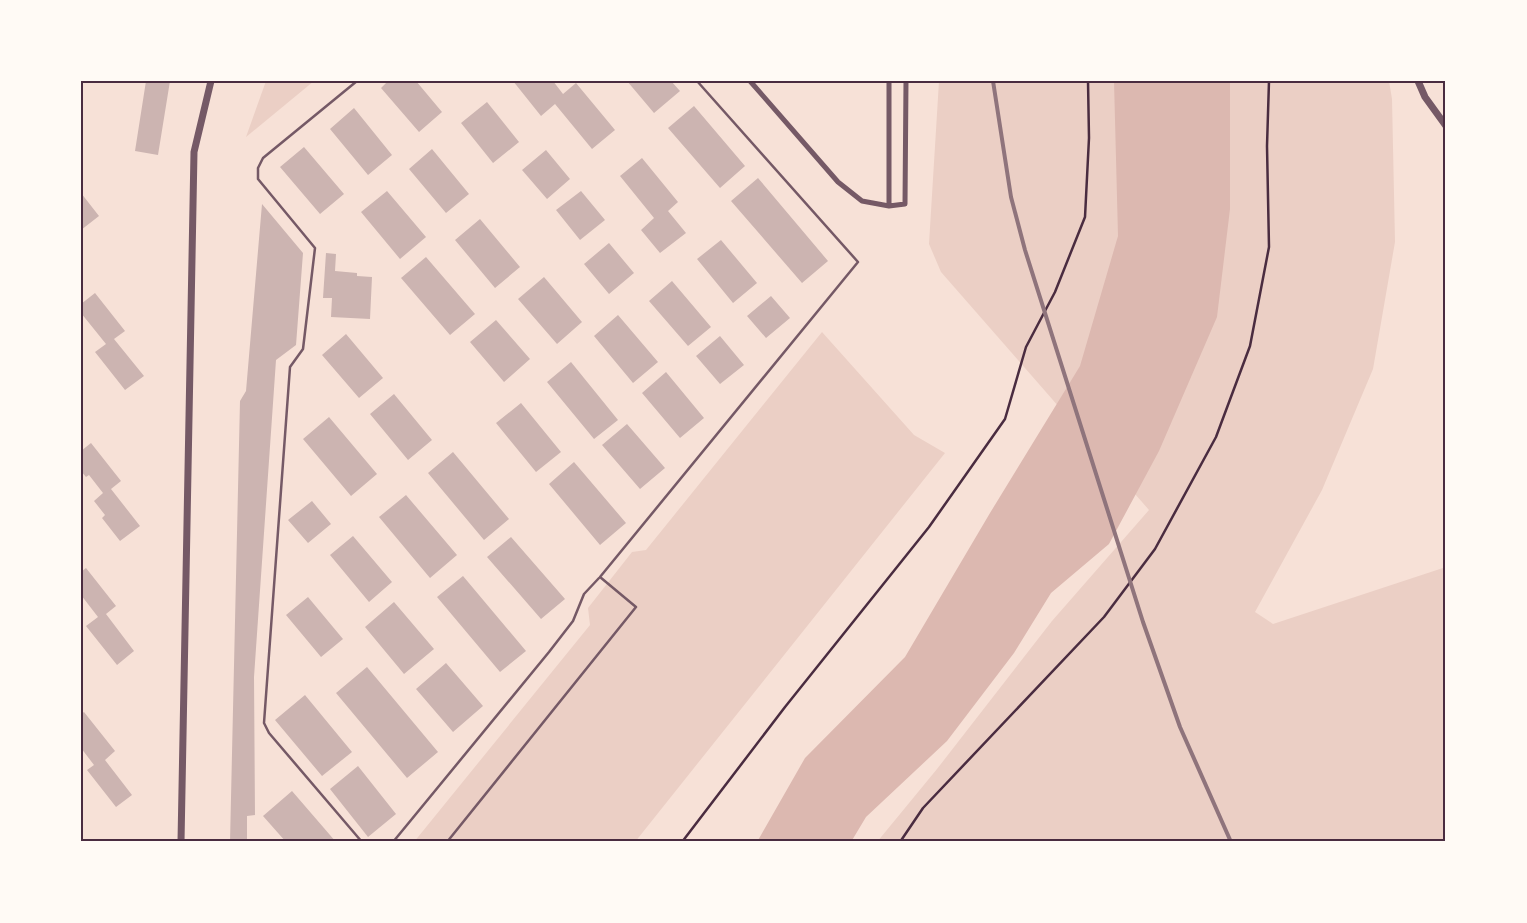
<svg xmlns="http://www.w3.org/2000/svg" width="1527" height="923" viewBox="0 0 1527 923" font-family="'Zilla Slab',serif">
  <rect width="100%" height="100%" fill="#f7e1d7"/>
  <!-- green -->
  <path fill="#ebcfc5" d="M266 81H314L246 137Z
    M939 81H1389L1392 99 1395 242 1373 369 1322 490 1255 612 1273 624 1446 567V842H877L937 769 1052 621 1149 510 941 272 929 244Z
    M822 332 914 435 945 453 635 842H414L590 625 588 608 632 552 646 550Z"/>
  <!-- water -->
  <path fill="#dcb8b0" d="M1114 81H1230V209L1217 317 1159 451 1109 544 1051 593 1014 653 947 741 866 817 851 842H757L805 758 905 657 990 513 1080 366 1118 236Z"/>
  <!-- building -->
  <path fill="#ccb4b1" d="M146 81H170L158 155 135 151Z
    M388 81H416L442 112 419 132 381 88Z
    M513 81H553L563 94 576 83 615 130 592 149 555 104 541 116Z
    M627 81H671L680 91 654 113Z
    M487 102 519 142 493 163 461 123Z
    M694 106 745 166 720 188 668 128Z
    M354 108 392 155 368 175 330 129Z
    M304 147 344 194 320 214 280 167Z
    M432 149 469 194 446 213 409 169Z
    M546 150 570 179 547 199 522 170Z
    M642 158 678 202 668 211 686 233 660 253 641 230 654 218 620 176Z
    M758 178 828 261 802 283 731 201Z
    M387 191 426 237 400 259 361 212Z
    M581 191 605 220 580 240 556 210Z
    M81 193 99 216 81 230Z
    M262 204 303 253 296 345 276 360 254 677 255 815 247 816V842H230L240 401 246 391Z
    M480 219 520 267 495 288 455 240Z
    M721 240 757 283 733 303 697 259Z
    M609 243 634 273 609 294 584 264Z
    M326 253 336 254 335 271 357 273V276L372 277 370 319 331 317 332 298H323Z
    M426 257 475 314 450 335 401 278Z
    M544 277 582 322 557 344 518 299Z
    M672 281 711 327 688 346 649 301Z
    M95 293 125 331 114 339 144 376 125 390 95 352 106 344 81 313V304Z
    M771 296 790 318 766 338 747 316Z
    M618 315 658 362 633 383 594 336Z
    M496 320 530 359 504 382 470 342Z
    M346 334 383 378 359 398 322 355Z
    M720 336 744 365 720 384 696 356Z
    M571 362 618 420 594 439 547 382Z
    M666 372 704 418 680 438 642 393Z
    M394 394 432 440 408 460 370 414Z
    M521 403 561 452 536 472 496 423Z
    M329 417 377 474 351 496 303 439Z
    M627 424 665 468 640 489 602 445Z
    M91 443 121 481 111 489 140 526 120 541 102 518 105 515 94 501 103 493 89 475 86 477 81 471V451Z
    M453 452 509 519 484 540 428 473Z
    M574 462 626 523 600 545 549 484Z
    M406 495 457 555 430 578 379 517Z
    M312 501 331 524 308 543 288 520Z
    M353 536 392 582 369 602 330 555Z
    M511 537 565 599 541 619 487 557Z
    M86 568 116 606 106 614 134 651 117 665 86 626 98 617 81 595V572Z
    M463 576 526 651 500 672 437 597Z
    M308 597 343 639 321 657 286 615Z
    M394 602 434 649 404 674 365 627Z
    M446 663 483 706 453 732 416 689Z
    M367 667 438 752 407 778 336 693Z
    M305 695 352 752 322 776 275 720Z
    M84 712 115 751 105 760 132 795 116 807 87 770 94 765 81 748V714Z
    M358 766 396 814 368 837 330 789Z
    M292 791 336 842H286L263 816Z"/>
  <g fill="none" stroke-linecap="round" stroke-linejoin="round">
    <!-- path -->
    <path stroke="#4a2c40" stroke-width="2.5" d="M682 842 785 707 929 527 1005 419 1026 347 1055 292 1085 217 1089 138 1088 81
      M900 842 923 808 1104 617 1155 549 1216 437 1250 346 1269 247 1267 146 1269 81"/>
    <!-- service -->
    <path stroke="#755966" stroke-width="2.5" d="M357 81 263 158 258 168V179L315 248 303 349 290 367 264 723 269 733 362 842
      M393 842 549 652 573 621 584 594 599 578
      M447 842 636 607 600 577 858 262 697 81"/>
    <!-- minor -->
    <path stroke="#755966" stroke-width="5" d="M750 81 838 182 862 201 889 206 905 204 906 81
      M889 206V81"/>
    <!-- tertiary -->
    <path stroke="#755966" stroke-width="7" d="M1418 81 1425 97 1446 126
      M181 842 194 152 211 81"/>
    <!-- rail -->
    <path stroke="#8f747c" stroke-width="4" d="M993 81 1011 197 1025 250 1143 622 1180 727 1231 842"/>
  </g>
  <!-- border -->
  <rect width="1527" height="923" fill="none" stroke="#fffaf5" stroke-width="165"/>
  <rect x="82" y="82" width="1362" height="758" fill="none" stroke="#4a2c40" stroke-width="2"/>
</svg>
